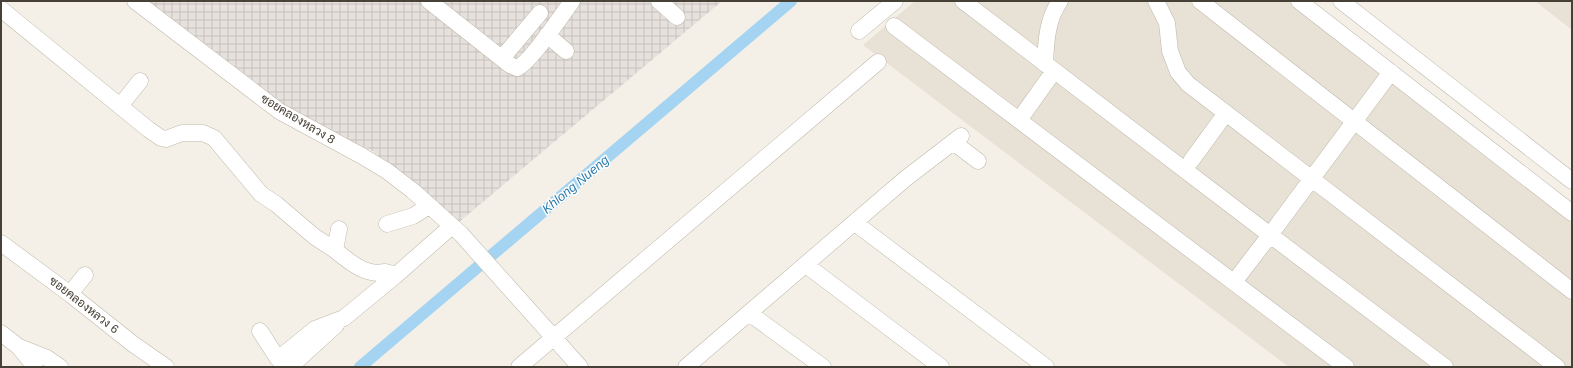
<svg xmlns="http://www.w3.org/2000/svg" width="1573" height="368" viewBox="0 0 1573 368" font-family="Helvetica,Sarabun,sans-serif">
  <defs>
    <pattern id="industrial-grid" width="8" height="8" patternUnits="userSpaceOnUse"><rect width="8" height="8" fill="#e6e1dc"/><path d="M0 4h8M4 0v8" fill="none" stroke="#c7c2bd"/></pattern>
  </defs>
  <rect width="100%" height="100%" fill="#f4f0e7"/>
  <!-- residential -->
  <path fill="#e8e1d5" d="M915 1H1311L1572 205V367H1289L863 45Z
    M1535 1H1572V30Z"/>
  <!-- industrial -->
  <path fill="url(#industrial-grid)" d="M139 1H722L459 222 371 150 294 118Z"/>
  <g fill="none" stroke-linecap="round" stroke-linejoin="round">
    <!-- canal -->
    <path stroke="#a4d4f1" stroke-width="12" d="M360 367 791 1"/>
    <!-- minor casing -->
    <g stroke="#bfb7aa" stroke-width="17">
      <path id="minor" d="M135 1 279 111 362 156 387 171 413 191 461 234 580 367
        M429 1 510 65 517 68C530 63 562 15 572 1
        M659 1 677 17
        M963 1 1270 235 1391 72
        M1156 1 1167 23 1170 51 1178 72 1188 84 1557 367
        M1200 1 1572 291
        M1299 1 1572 213
        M1341 1 1572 181
        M1 9 148 129 161 138 166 139 182 133H203L214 138 261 194 276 204 315 237 335 250
        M894 26 1346 367
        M859 31 895 1
        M547 35 566 51
        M502 58 540 13
        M1045 64C1046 42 1047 19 1060 1
        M120 106 140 81
        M1019 120 1054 71
        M953 142 978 161
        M1191 161 1226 113
        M855 223 1046 367
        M387 224 413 216 429 206
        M339 229 335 250C345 258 357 269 371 272 383 275 381 268 395 276
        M1 243 70 294 133 344 166 367
        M806 265 941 367
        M1234 282 1270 235 1445 367
        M70 294 85 275
        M749 313 823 367
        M260 331 278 359 315 329 344 318 395 276 452 226
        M1 333 19 347 35 367
        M19 347 47 358 60 367
        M290 367 336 325
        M519 367 878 62
        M686 367 905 179 961 136"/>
    </g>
    <!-- minor -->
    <use href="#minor" stroke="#fff" stroke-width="16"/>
  </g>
  <g text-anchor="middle" stroke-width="3" stroke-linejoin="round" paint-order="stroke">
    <!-- street labels -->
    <g font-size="12" fill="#474036" stroke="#fff">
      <text transform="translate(298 119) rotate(31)" y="4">ซอยคลองหลวง 8</text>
      <text transform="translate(84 305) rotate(38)" y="4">ซอยคลองหลวง 6</text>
    </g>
    <!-- water labels -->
    <g font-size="13" font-style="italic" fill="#2e7bac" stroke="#fff">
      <text transform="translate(575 184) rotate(-40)" y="5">Khlong Nueng</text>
    </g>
  </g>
  <!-- border -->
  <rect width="1573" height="368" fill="none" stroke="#474036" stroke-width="4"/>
</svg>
